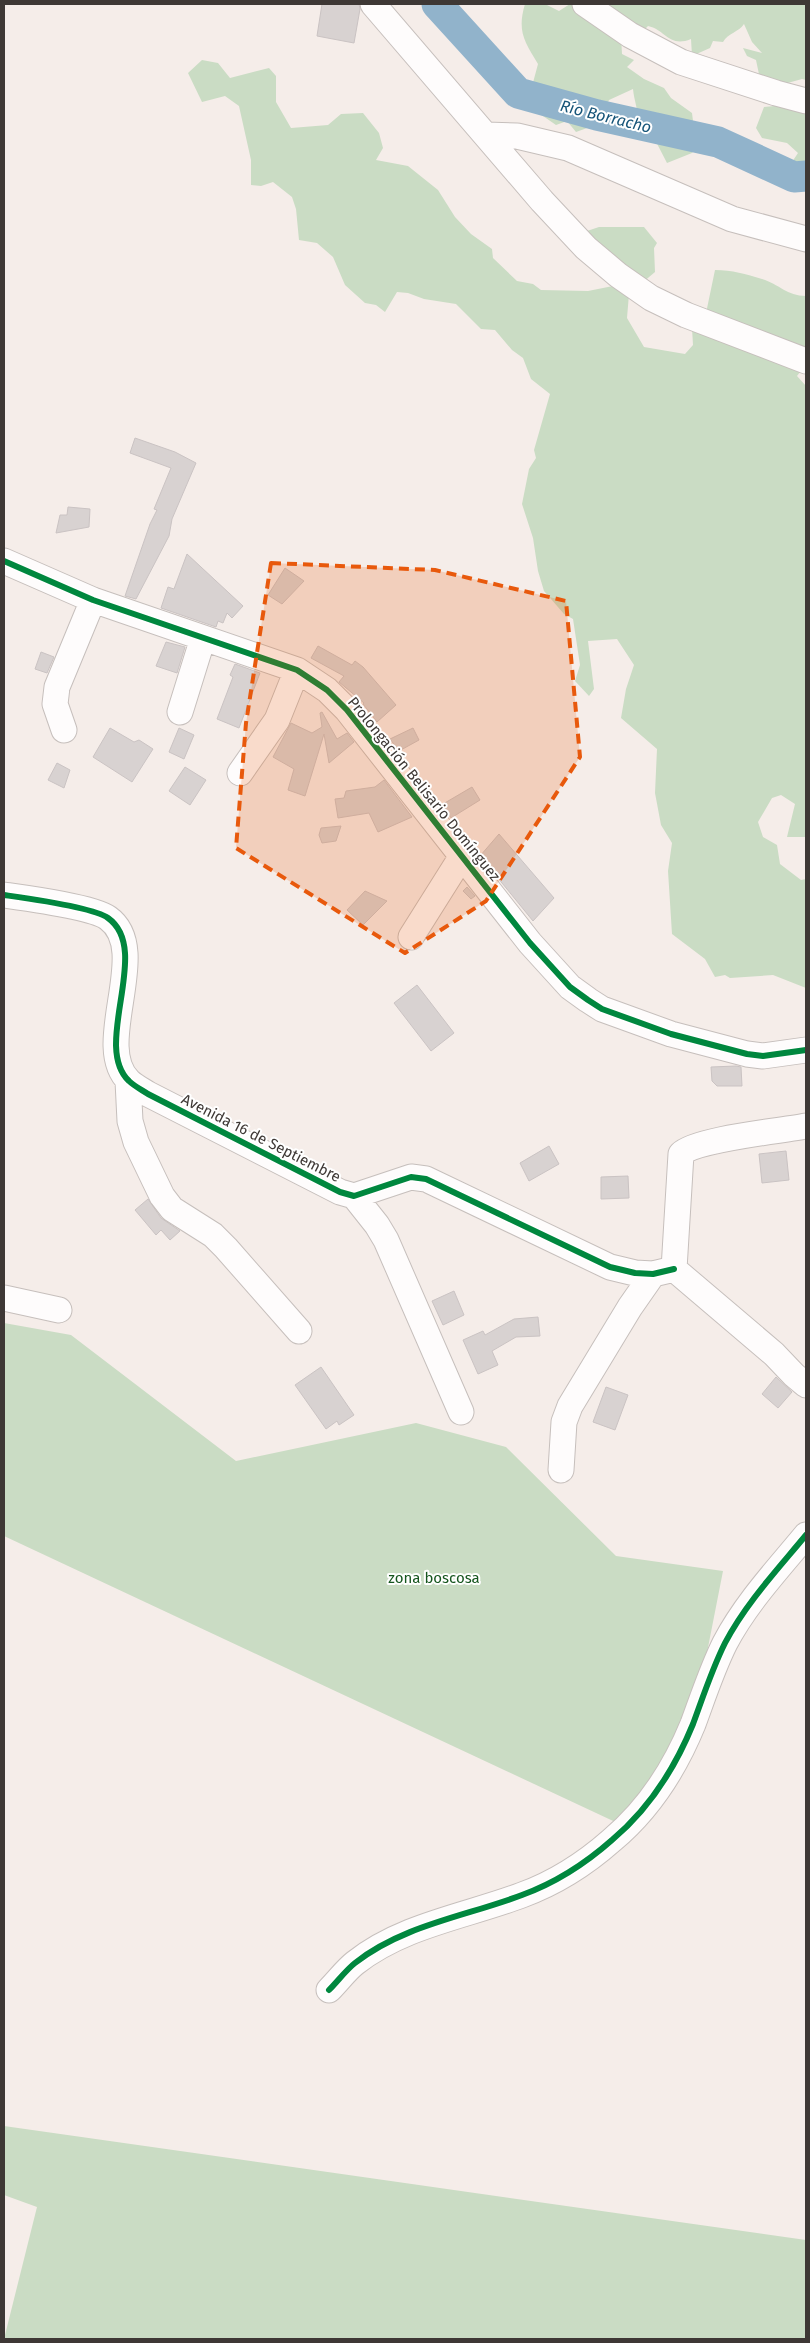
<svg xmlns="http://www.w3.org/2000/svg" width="810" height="2343" viewBox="0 0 810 2343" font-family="'Fira Sans',sans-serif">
  <rect width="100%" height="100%" fill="#f5ede9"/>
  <!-- green -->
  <path fill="#cadcc4" d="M525 4H545L559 11 570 4H806V80L802 79 784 84 760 79 756 60 747 56 743 48 762 53 752 42 744 24C739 32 728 33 723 42L713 41 710 48 692 56 691 39C669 48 666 30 648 26L636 38 621 36 622 54 634 60 627 67 644 79 664 88 671 98 692 113 694 129 700 144 692 153 667 163 651 132 638 120C638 109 634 100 633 89L609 100 604 111 615 118 576 132 567 121 556 125 527 105 538 64C524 41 517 31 525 4Z
    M202 60 218 63 230 78 269 68 276 76V102L291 128 328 125 341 114 363 113 379 133 383 148 376 160 408 166 438 190 455 217 471 234 492 249 493 258 517 281 533 284 541 290 588 291 613 286 608 279 604 280 601 265 584 232 599 227H644L657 243 654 248 655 272 629 294 627 318 644 347 685 354 693 345 692 328 705 318 715 270C732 270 746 274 762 279 779 284 787 296 806 296V364L797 376 806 386V837H787L795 804 781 795 772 798 758 822 763 837 777 845 780 864 801 880 806 879V988L773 975 730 978 725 975 715 977 705 959 672 934 668 871 672 843 661 825 655 793 657 749 621 718 626 689 634 665 617 639 588 641 594 689 589 696 575 681 580 665 573 619 564 614 544 591 538 571 533 538 522 504 529 469 536 458 534 450 550 394 531 379 523 358 512 350 495 330 481 329 456 304 424 299 408 293 397 292 385 312 376 305 365 303 345 285 333 257 317 243 299 240 296 209 292 197 273 182 261 186 251 185V160L239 106 225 96 202 102 188 73Z
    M806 103V184L797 186 786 171 798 153 787 143 762 138 756 128 764 107Z
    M4 1323 71 1335 236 1461 416 1423 506 1447 616 1556 723 1571 693 1724 626 1827 4 1536Z
    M4 2126 806 2240V2339H4L37 2207 4 2195Z"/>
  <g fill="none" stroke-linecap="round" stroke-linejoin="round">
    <!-- river -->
    <path stroke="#91b3cb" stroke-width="31" d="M437 4 518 93 597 115 718 142 794 177 806 176"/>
  </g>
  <!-- building -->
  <path fill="#d8d2d1" stroke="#cac3c3" d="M322 4H359L360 9 354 43 317 36Z
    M135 438 175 452 196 463 172 519 169 536 136 599 125 596 150 524 157 510 154 509 171 468 130 453Z
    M68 507 90 509 89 527 56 533 60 515H67Z
    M187 554 243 606 232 618 227 613 223 623 218 621 216 627 161 608 168 587 174 589Z
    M285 568 304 581 282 604 268 595Z
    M166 642 185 647 177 673 156 666Z
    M318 646 352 665 355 661 363 667 396 705 377 722 363 704 364 703 339 682 344 676 311 658Z
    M41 652 54 657 47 673 35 669Z
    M235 664 260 673 239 728 217 719 233 677 230 675Z
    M322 712 337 739 347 733 354 742 329 763 324 734 305 796 288 790 294 769 273 757 291 723 312 733 322 727 320 713Z
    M110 728 134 742 139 740 153 749 132 782 93 757Z
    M179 728 194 735 184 759 169 752Z
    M413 728 419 740 399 751 390 739Z
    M57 763 70 770 64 788 48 780Z
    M185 767 206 780 190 805 169 791Z
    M384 780 412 817 378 832 369 813 338 818 335 799 344 798 346 791 375 787Z
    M472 787 480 800 451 818 443 804Z
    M341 826 336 841 322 843 319 835 321 828Z
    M499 834 554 898 533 921 480 856Z
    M467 887 475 896 471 899 463 891Z
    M365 891 387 901 363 925 347 910Z
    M417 985 454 1033 431 1051 394 1003Z
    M736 1066 741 1067 742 1086H717L712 1081 711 1067Z
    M549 1146 559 1164 529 1181 520 1163Z
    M786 1151 789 1180 762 1183 759 1154Z
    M628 1176 629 1198 601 1199V1177Z
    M148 1199 161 1218 180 1231 170 1240 161 1230 156 1235 135 1210Z
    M454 1291 464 1315 443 1325 432 1301Z
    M538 1317 540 1336 516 1337 492 1351 498 1365 478 1374 463 1340 483 1331 485 1335 514 1319Z
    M321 1367 354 1415 339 1425 337 1421 326 1429 295 1385Z
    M776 1377 792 1392 778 1408 762 1394Z
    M606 1387 628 1395 615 1430 593 1422Z"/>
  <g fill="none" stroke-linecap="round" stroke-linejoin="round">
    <!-- minor casing -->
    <g stroke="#c6bfbc" stroke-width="27">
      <path id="minor" d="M373 4 542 201 586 248 618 275 651 298 686 315 806 361
        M585 4 630 35 681 62 776 93 806 101
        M486 135 517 136 568 148 732 219 806 239
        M4 561 93 600 297 670 327 690 347 710 530 943 570 987 588 1000 602 1009 671 1034 747 1054 763 1056 806 1050
        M180 712 203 638
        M64 730 55 704 57 687 93 600
        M240 773 277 720 297 670
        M4 895C25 898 93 907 108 918 153 950 91 1045 129 1081 134 1086 142 1090 148 1094L340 1192 354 1196 411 1177 426 1179 610 1267 635 1273 653 1274 674 1269
        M411 937 462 856
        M128 1081 130 1121 136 1142 162 1196 172 1209 213 1235 226 1248 299 1331
        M354 1196 377 1225 386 1240 461 1412
        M674 1269 681 1154C696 1139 781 1131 806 1126
        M674 1269 774 1354 794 1375 806 1385
        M4 1298 59 1310
        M561 1470 564 1422 570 1406 630 1307 653 1274
        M329 1990C338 1981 346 1970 355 1963 403 1925 467 1916 522 1895 555 1883 586 1863 612 1840 649 1809 675 1768 693 1724 703 1697 712 1669 725 1643 746 1603 778 1569 806 1535"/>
    </g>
    <!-- minor -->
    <use href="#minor" stroke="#fefcfc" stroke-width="25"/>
    <!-- cycleway casing -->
    <g stroke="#fff" stroke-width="9">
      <path id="cycleway" d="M4 561 93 600 297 670 327 690 347 710 530 943 570 987 588 1000 602 1009 671 1034 747 1054 763 1056 806 1050
        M4 895C25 898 93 907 108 918 153 950 91 1045 129 1081 134 1086 142 1090 148 1094L340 1192 354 1196 411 1177 426 1179 610 1267 635 1273 653 1274 674 1269
        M329 1990C338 1981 346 1970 355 1963 403 1925 467 1916 522 1895 555 1883 586 1863 612 1840 649 1809 675 1768 693 1724 703 1697 712 1669 725 1643 746 1603 778 1569 806 1535"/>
    </g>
    <!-- cycleway -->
    <use href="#cycleway" stroke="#00873e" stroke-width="6"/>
  </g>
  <!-- marked area -->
  <path fill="#e8590c" fill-opacity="0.2" stroke="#e8590c" stroke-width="4" stroke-dasharray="10 6" stroke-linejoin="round" d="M271 563 435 570 566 601 580 757 486 901 405 953 236 848 246 723Z"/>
  <g text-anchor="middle" stroke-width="4" stroke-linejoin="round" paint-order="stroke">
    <!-- street labels -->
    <g font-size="15" fill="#3e3835" stroke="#fff">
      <text transform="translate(424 789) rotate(51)" y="5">Prolongación Belisario Domínguez</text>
      <text transform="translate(261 1138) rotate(27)" y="5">Avenida 16 de Septiembre</text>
    </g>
    <!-- park labels -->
    <g font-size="15" fill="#15551e" stroke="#fff">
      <text x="434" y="1583">zona boscosa</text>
    </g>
    <!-- water labels -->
    <g font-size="16" font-style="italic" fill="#175579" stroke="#fff">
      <text transform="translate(606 116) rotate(14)" y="6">Río Borracho</text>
    </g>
  </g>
  <!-- border -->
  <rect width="810" height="2343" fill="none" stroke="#3e3835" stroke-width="10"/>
</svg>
